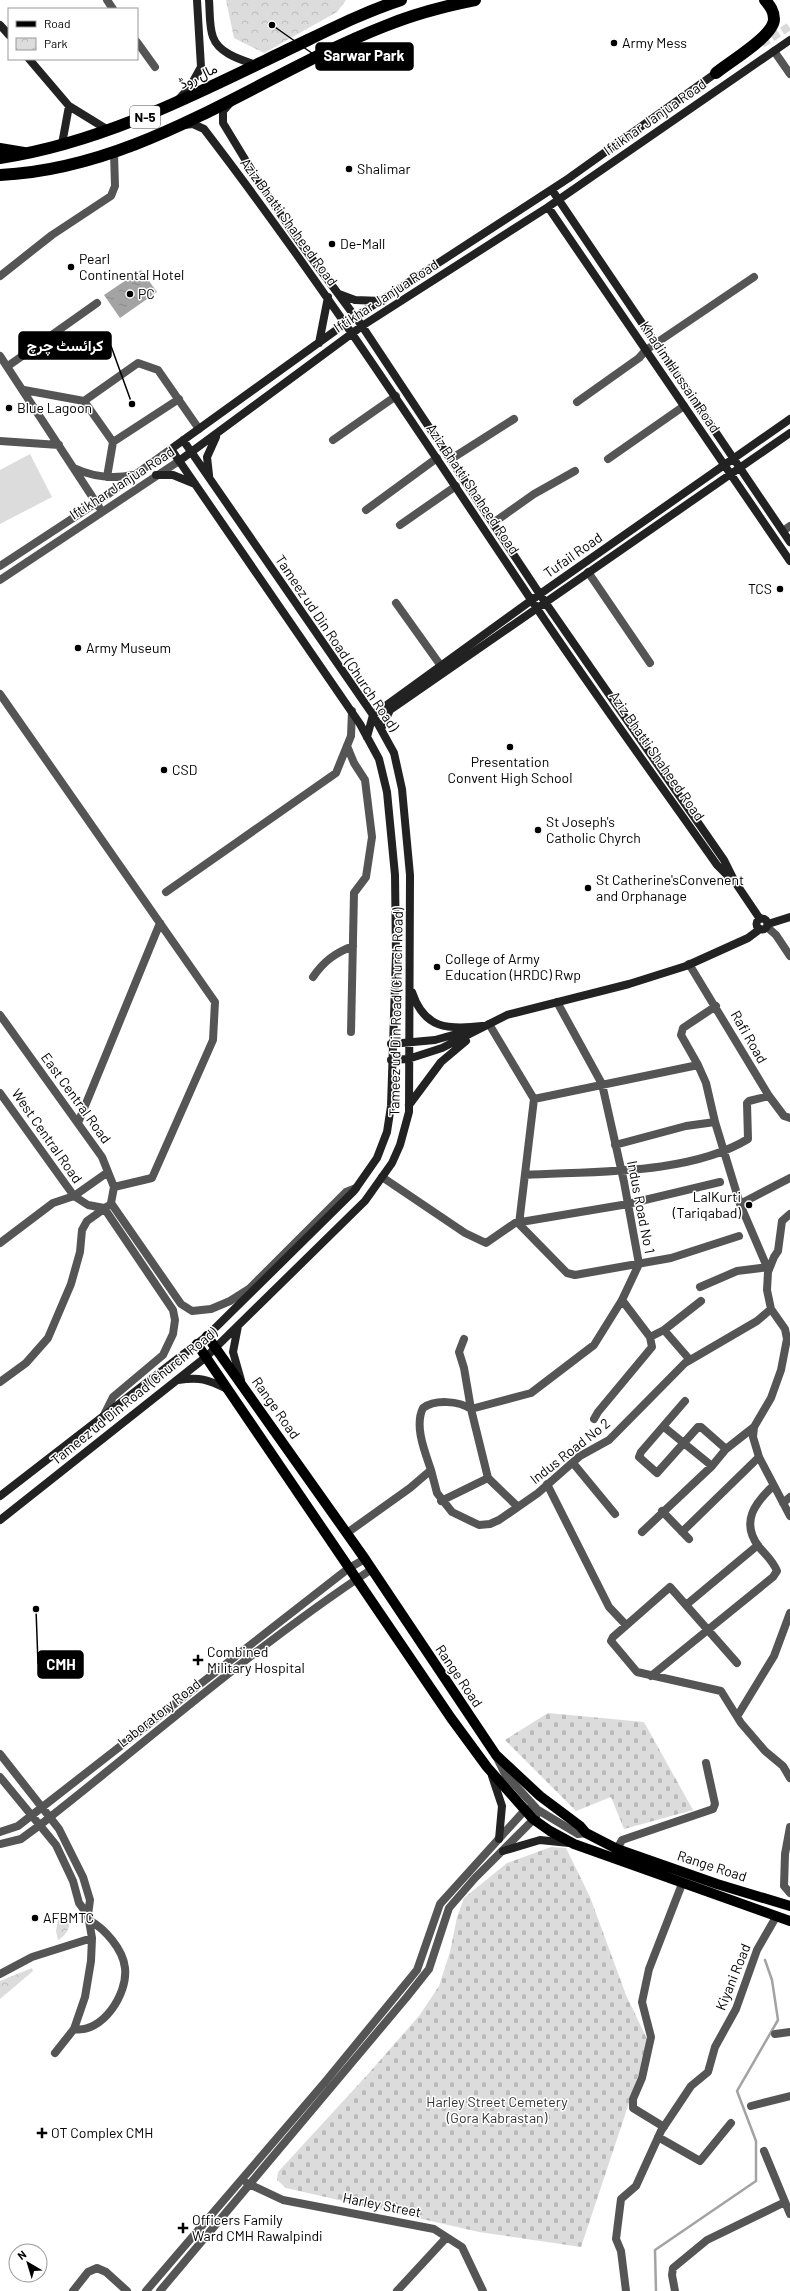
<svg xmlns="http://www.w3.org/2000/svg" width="790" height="2291" viewBox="0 0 790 2291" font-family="Barlow,Vazirmatn,sans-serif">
  <defs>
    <pattern id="cemetery-stones" width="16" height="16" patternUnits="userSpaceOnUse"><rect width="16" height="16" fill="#dcdcdc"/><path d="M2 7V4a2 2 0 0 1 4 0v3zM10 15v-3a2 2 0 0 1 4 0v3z" fill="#bbb"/></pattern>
    <pattern id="park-crowns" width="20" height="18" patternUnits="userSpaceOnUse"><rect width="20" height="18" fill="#dcdcdc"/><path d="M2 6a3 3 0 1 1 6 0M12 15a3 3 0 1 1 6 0" fill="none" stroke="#bbb"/></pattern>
    <pattern id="water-ripples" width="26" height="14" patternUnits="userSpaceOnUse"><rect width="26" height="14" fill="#a3a3a3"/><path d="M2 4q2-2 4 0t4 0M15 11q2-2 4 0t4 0" fill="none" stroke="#8b8b8b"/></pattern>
  </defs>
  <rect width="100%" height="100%" fill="#fff"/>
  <!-- green -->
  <path fill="#dcdcdc" d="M30 454 52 497 0 524V470Z"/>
  <!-- cemetery -->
  <path fill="url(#cemetery-stones)" d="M548 1713 644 1722 693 1810 624 1829 611 1797 576 1811 505 1740Z
    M551 1847 566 1848 590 1897 626 1995 647 2039 644 2058 581 2247 479 2232 286 2188 277 2180 278 2172 369 2073 419 2016 439 1986 450 1952 457 1917 464 1898 507 1863Z"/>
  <!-- park -->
  <path fill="url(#park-crowns)" d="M226 0H346L337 12 264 53 234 38Z
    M70 1916C71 1926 67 1935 58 1940L56 1931 58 1920Z
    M32 1968 33 1971 0 1999V1981Z"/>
  <!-- water -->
  <path fill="url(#water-ripples)" d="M141 270 157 292 120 318 104 295Z"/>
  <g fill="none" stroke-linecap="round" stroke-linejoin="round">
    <!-- stream -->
    <path stroke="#a3a3a3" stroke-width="2.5" d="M656 2291 655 2250 756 2181V2141L737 2091 778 2020 772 1980 765 1960"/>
    <!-- secondary-tunnel -->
    <path stroke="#d9d9d9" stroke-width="8" stroke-dasharray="8 4" stroke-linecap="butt" d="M762 44 790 26"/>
    <!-- street -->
    <path stroke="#555" stroke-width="8" d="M107 0 113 9
      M137 42 155 67
      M774 51 790 74
      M0 276 52 235 111 196 115 186 114 153
      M0 356 99 507
      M8 366 97 303
      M24 390 84 401 113 442 107 477
      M84 401 138 363 158 370 199 429
      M577 402 639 358 646 350 754 277
      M333 440 396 396
      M0 441 59 445
      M113 442 179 399
      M451 459 514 419
      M608 459 684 406
      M74 468C93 477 113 479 133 475
      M366 510 437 458
      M493 523 534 494 575 471
      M400 525 456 486
      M783 531 790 526
      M0 566 96 503 171 449
      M588 572 650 663
      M0 580 179 461
      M396 603 441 666
      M0 694 215 1002 213 1040 152 1178 114 1187
      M347 746 354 763 365 780 372 837 366 877 354 893 351 1032
      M166 892 336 773 351 736 352 711
      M767 927 776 935 790 956
      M689 964 769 1096 784 1116 790 1118
      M313 977C324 961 335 953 353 946
      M716 1006 683 1028 681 1035 698 1065 706 1083 715 1122 740 1204 767 1267
      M0 1015 102 1157 114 1187 111 1203
      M489 1024 534 1099 519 1224 567 1273 575 1275 671 1258 739 1236
      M0 1093 74 1196 88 1205 104 1208
      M534 1099 698 1065
      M78 1123 160 923
      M615 1145 686 1126 715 1122
      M525 1175C593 1171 689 1175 748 1139L747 1103 749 1101 769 1096
      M382 1177 465 1233 486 1243 515 1223 628 1204 720 1182
      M111 1203 181 1304 192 1311 211 1309 230 1301 249 1289 346 1192 356 1188
      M740 1204 790 1178
      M790 1214 782 1221 778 1251 774 1257 768 1272 767 1290 771 1309 785 1329 787 1339 781 1370 771 1398 754 1427 753 1437 759 1457 790 1516
      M0 1243 53 1203 74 1196 108 1172
      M700 1287 737 1271 769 1267
      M622 1300 650 1337 664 1330 690 1360
      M664 1330 701 1301
      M464 1339 459 1352 464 1368 471 1409 488 1478 518 1507
      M0 1382 26 1363 48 1338 71 1284 80 1252 82 1230 87 1221 108 1206
      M685 1401 641 1452 639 1457 657 1473 698 1427H701L726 1449
      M103 1417 113 1397 163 1355 173 1334 175 1320 173 1310 104 1208
      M594 1419 598 1412 652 1347 650 1337
      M664 1427 712 1466
      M573 1463 615 1514
      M431 1470 437 1493 452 1512 479 1525 490 1524 499 1520 538 1493 580 1456 609 1440 685 1363 757 1321 771 1309
      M547 1484 609 1607 626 1625
      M441 1501 488 1478
      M783 1503 790 1497
      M662 1511 689 1539
      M642 1532 712 1466 726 1449 754 1427
      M682 1532 759 1457
      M347 1533 410 1488 431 1470C425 1452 414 1426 423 1408 435 1399 459 1401 471 1409L531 1393 594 1345 622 1300 639 1264 624 1182 602 1084 557 1002
      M686 1605 758 1545
      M737 1663 670 1587 613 1637 611 1641 637 1672 721 1691 741 1723 765 1751 783 1766 790 1778
      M651 1676 773 1577 777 1571C773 1561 766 1555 759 1547 740 1522 755 1503 773 1486
      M738 1715 774 1656 790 1613
      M0 1754 59 1829 83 1877 90 1900 88 1915 92 1938 91 1961 85 1997 74 2029 55 2053
      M0 1777 56 1845 73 1881 79 1903 88 1915
      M790 1827 785 1854 784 1886 790 1893
      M0 1832 18 1826 349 1568 365 1559
      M0 1844 21 1839 40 1825C150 1739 255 1646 372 1569
      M617 1849 622 1840 713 1809 715 1804 706 1763
      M0 1974 32 1957 92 1938
      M74 2029C102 2034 128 1994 125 1968 123 1949 105 1929 89 1920
      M775 2034 790 2032
      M751 2106 790 2096
      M664 2127 633 2108V2099L642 2078 651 2037 642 2002 649 1969 682 1884
      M658 2137 700 2161 731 2123
      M764 2151 790 2214
      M247 2183 283 2200 434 2229 462 2247 483 2291
      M73 2291 88 2272 97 2268 106 2272 127 2291
      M146 2291 325 2082 417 1970 440 1904 525 1810 533 1807 578 1834 586 1833
      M160 2291 406 1998 429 1969 449 1908 475 1878 536 1817 537 1812 536 1808 505 1774 497 1758
      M397 2291 446 2238
      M626 2291 621 2251 616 2239 621 2199 636 2186 661 2131 691 2086 708 2072 715 2047 736 2009 757 1950 776 1917
      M675 2291 672 2275 673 2268 707 2240 785 2202"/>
    <!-- secondary -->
    <path stroke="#222" stroke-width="8" d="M209 0C210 11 209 27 213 37 219 54 242 60 256 65
      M0 25 9 35
      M29 59 69 106 108 130
      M178 100 190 87 201 67 197 0
      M230 103 223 111V123L260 184 299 241 362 326 545 602 724 860 735 882 760 919
      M184 125 193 124 204 129C323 284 429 448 538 610 596 696 657 780 717 865L730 878
      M62 144 69 106
      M552 190 790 542
      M548 207 790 561
      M339 294 355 300 382 301
      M319 343 328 297
      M179 461 362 326 548 207 790 40
      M156 475H173L195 484
      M209 475 207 457 216 437
      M381 729 390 710 790 433
      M367 737 373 715 540 594 790 419
      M756.5 924a5.5 5.5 0 1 1 11 0a5.5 5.5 0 1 1-11 0Z
      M768 924 790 917
      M412 992C424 1029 448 1030 482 1026
      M391 1044 435 1040 467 1031
      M391 1060 408 1059 442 1048 507 1015 629 984 686 966 748 938 760 929
      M409 1105 441 1062 466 1041
      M238 1326 233 1352 241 1380
      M178 1380C200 1377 207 1379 227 1389
      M0 1496 207 1336 354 1191 377 1158 387 1132 391 1106 396 955 395 875 387 792 379 759 360 724 171 449 346 323 569 178 716 73
      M0 1520 206 1357 365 1201 392 1163 400 1145 409 1112 410 875 402 789 394 753 373 715 183 440
      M492 1776 502 1806 499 1839
      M503 1851 540 1840 569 1843"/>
    <!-- primary -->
    <path stroke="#000" stroke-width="10" d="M0 148 24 152
      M207 1336 365 1559 496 1755 540 1796 580 1826 586 1833 617 1849 717 1884 790 1906
      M197 1344 451 1718 487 1767 533 1819 550 1831 574 1844 790 1921"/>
    <!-- highway -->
    <path stroke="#000" stroke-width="12" d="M716 73C729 62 774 36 774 19 774 11 770 6 765 0
      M0 158C101 143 194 95 285 51 323 33 361 13 401 0
      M0 175C143 168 257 76 385 26 414 14 445 6 475 0"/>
  </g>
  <!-- markers -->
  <g fill="#000" stroke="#fff" stroke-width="1.5">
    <circle cx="614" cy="43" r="4"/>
    <circle cx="349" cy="169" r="4"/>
    <circle cx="332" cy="244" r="4"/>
    <circle cx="71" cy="267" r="4"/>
    <circle cx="130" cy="294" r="4"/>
    <circle cx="9" cy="408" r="4"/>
    <circle cx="780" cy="589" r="4"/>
    <circle cx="78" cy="648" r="4"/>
    <circle cx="510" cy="747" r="4"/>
    <circle cx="164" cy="770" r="4"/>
    <circle cx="538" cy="830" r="4"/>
    <circle cx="588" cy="888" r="4"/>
    <circle cx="437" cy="967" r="4"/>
    <circle cx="749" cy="1205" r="4"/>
    <path d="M196 1654h4v4h4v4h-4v4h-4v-4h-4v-4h4z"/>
    <circle cx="35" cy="1918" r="4"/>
    <path d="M40 2127h4v4h4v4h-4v4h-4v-4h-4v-4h4z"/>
    <path d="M181 2222h4v4h4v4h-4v4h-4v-4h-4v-4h4z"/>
  </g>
  <g text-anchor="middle" stroke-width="3" stroke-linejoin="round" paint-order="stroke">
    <!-- shield labels -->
    <rect fill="#fff" stroke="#4c4c4c" stroke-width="1" x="130" y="106" width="30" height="22" rx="3"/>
    <g font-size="13" font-weight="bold" fill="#000">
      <text x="145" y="122">N-5</text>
    </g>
    <!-- poi labels -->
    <g font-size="14" fill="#000" stroke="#fff" text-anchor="start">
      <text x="622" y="48">Army Mess</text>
      <text x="357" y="174">Shalimar</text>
      <text x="340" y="249">De-Mall</text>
      <text x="79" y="264">Pearl<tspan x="79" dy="16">Continental Hotel</tspan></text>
      <text x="138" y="299">PC</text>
      <text x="17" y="413">Blue Lagoon</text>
      <text x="772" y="594" text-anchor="end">TCS</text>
      <text x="86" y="653">Army Museum</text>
      <text x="510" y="767" text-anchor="middle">Presentation<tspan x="510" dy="16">Convent High School</tspan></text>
      <text x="172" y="775">CSD</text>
      <text x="546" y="827">St Joseph's<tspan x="546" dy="16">Catholic Chyrch</tspan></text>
      <text x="596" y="885">St Catherine'sConvenent<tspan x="596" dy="16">and Orphanage</tspan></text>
      <text x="445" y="964">College of Army<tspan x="445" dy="16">Education (HRDC) Rwp</tspan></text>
      <text x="741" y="1202" text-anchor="end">LalKurti<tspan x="741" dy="16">(Tariqabad)</tspan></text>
      <text x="207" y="1657">Combined<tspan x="207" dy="16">Military Hospital</tspan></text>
      <text x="43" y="1923">AFBMTC</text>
      <text x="51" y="2138">OT Complex CMH</text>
      <text x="192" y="2225">Officers Family<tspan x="192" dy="16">Ward CMH Rawalpindi</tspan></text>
    </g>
    <!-- street labels -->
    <g font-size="14" fill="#000" stroke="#fff">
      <text transform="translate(198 76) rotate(-26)" y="5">مال روڈ</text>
      <text transform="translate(655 117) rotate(-35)" y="5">Iftikhar Janjua Road</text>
      <text transform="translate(289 222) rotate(54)" y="5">Aziz Bhatti Shaheed Road</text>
      <text transform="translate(386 296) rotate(-33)" y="5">Iftikhar Janjua Road</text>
      <text transform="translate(680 377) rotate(56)" y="5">Khadim Hussain Road</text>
      <text transform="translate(122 483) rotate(-33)" y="5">Iftikhar Janjua Road</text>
      <text transform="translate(473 489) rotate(56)" y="5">Aziz Bhatti Shaheed Road</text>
      <text transform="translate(573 555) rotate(-35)" y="5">Tufail Road</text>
      <text transform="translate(337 643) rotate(56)" y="5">Tameez ud Din Road (Church Road)</text>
      <text transform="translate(657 756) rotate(55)" y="5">Aziz Bhatti Shaheed Road</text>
      <text transform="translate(396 1012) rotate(-89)" y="5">Tameez ud Din Road (Church Road)</text>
      <text transform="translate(749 1037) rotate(60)" y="5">Rafi Road</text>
      <text transform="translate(76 1098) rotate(54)" y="5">East Central Road</text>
      <text transform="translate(47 1136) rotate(55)" y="5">West Central Road</text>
      <text transform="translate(641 1207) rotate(79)" y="5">Indus Road No 1</text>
      <text transform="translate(134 1396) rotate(-39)" y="5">Tameez ud Din Road (Church Road)</text>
      <text transform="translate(276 1408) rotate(55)" y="5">Range Road</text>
      <text transform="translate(570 1451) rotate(-38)" y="5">Indus Road No 2</text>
      <text transform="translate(459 1676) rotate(56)" y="5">Range Road</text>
      <text transform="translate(159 1713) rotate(-38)" y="5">Laboratory Road</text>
      <text transform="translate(712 1866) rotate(18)" y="5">Range Road</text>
      <text transform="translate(733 1977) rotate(-68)" y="5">Kiyani Road</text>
      <text transform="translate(382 2205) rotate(11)" y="5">Harley Street</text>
    </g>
    <!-- park labels -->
    <g font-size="14" fill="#333" stroke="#fff">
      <text x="497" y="2107">Harley Street Cemetery<tspan x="497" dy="16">(Gora Kabrastan)</tspan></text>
    </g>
  </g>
  <!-- callouts -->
  <path fill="none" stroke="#000" stroke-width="1.5" d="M272 25L316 56M132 404L111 346M36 1609L38 1664"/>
  <g fill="#000" stroke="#fff" stroke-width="1.5">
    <circle cx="272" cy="25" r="4"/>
    <circle cx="132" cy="404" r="4"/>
    <circle cx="36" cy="1609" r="4"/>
  </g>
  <g fill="#000" stroke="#000" stroke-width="1.5">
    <rect x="316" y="43" width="97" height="27" rx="4"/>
    <rect x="19" y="332" width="92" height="27" rx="4"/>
    <rect x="38" y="1651" width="45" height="27" rx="4"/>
  </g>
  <g font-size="15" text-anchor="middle" font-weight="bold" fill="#fff">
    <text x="364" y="61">Sarwar Park</text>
    <text x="65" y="351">کرائسٹ چرچ</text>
    <text x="61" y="1670">CMH</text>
  </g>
  <!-- legend -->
  <rect x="8" y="8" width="130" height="52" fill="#ffffff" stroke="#999999"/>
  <rect x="16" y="21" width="20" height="6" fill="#000000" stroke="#999999"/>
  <text x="44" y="28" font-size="12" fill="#000000">Road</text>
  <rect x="16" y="38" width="20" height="12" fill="url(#park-crowns)" stroke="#999999"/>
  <text x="44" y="48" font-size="12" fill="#000000">Park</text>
  <!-- north arrow -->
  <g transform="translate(28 2263) rotate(322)"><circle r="19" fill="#ffffff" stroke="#999999"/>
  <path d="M0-3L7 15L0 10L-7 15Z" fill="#000000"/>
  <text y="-6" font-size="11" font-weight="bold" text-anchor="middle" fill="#000000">N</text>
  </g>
</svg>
